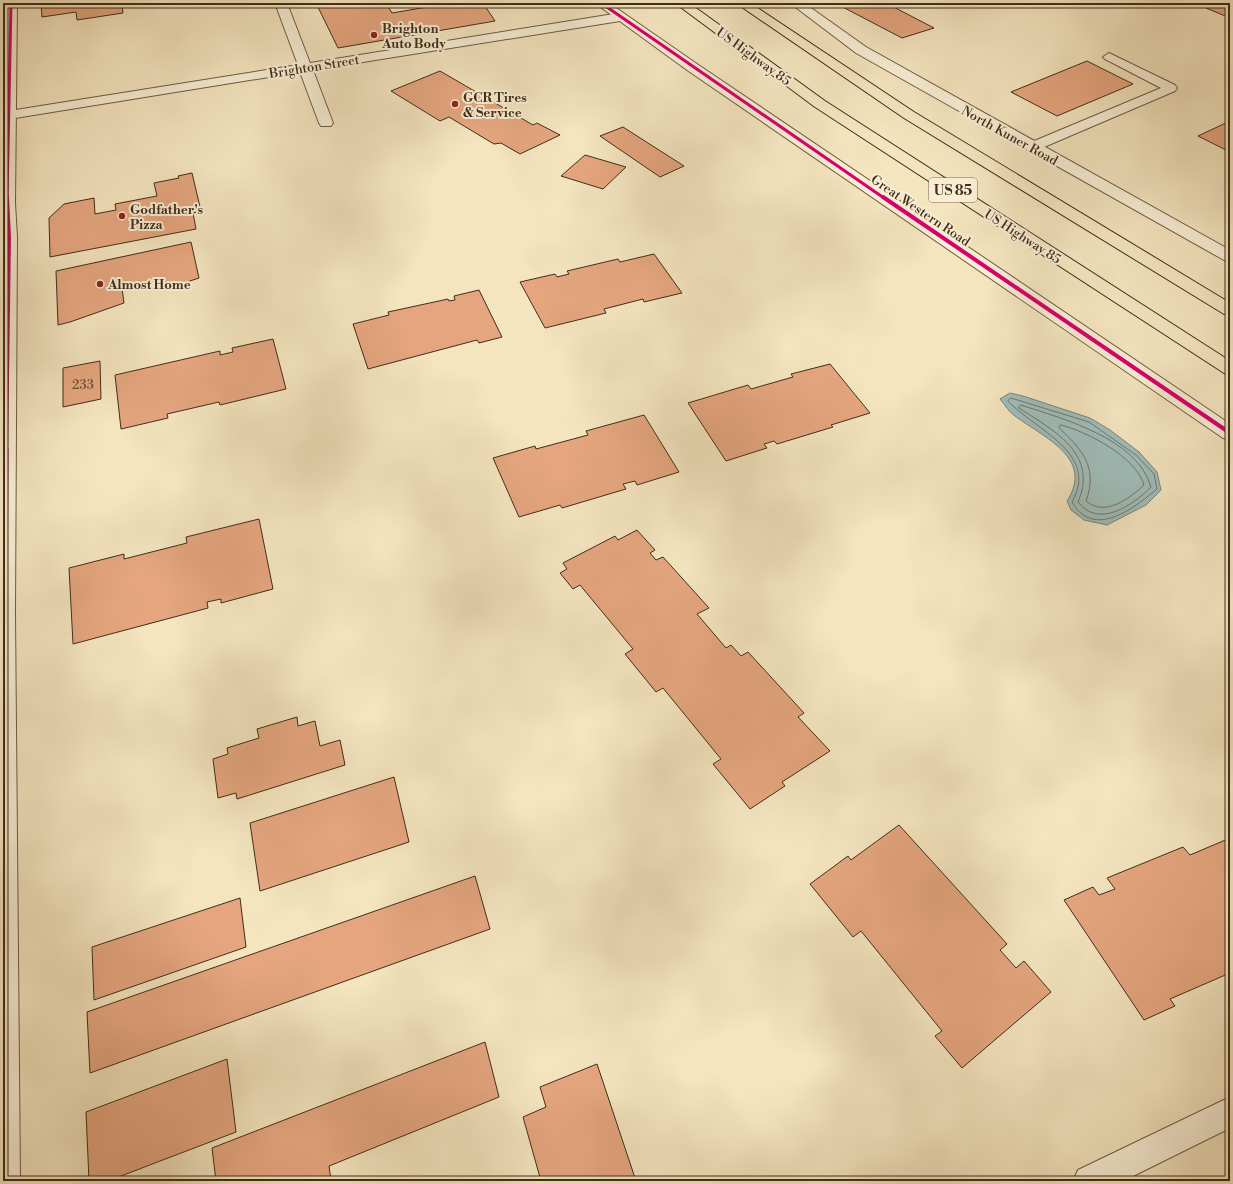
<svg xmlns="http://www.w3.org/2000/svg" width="1233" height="1184" viewBox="0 0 1233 1184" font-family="'Libre Bodoni',serif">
  <rect width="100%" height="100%" fill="#f4e5bf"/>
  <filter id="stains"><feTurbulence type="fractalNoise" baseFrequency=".005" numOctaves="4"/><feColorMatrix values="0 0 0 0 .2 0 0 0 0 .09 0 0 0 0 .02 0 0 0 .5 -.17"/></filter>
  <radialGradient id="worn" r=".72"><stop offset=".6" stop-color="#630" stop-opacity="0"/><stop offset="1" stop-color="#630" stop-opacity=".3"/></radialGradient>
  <!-- water -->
  <path fill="#9fbdba" stroke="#79837a" d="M1010 393 1023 396 1090 418 1110 430 1139 452 1157 472 1161 490 1146 505 1107 525 1084 520 1071 510 1067 501C1095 458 1043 437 1015 416 1009 412 1005 405 1000 399Z"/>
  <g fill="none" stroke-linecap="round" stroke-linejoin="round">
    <!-- shore -->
    <path stroke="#70756a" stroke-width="1" d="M1011 398 1089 422 1136 455 1154 474 1157 489C1134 508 1094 540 1072 502 1100 453 1035 430 1008 401Z
      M1021 405C1063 419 1137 438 1151 487 1133 505 1099 529 1078 502 1080 496 1083 490 1083 484 1087 446 1046 426 1019 408Z
      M1061 425C1088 432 1136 457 1144 485 1129 499 1105 517 1086 501 1098 468 1083 450 1059 428Z"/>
  </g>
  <!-- building -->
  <path fill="#e5a67f" stroke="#412d1a" d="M41 3H137L122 5 123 13 77 20 76 12 42 17Z
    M316 3H386L392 13 451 3H483L495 21 338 48Z
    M835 3H886L934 28 902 38Z
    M1218 3H1230V18L1206 8Z
    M1087 61 1133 84 1057 116 1011 92Z
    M440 71 533 125 537 123 560 135 520 154 501 143 494 144 449 117 440 121 391 91Z
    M1230 121V152L1198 136Z
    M623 127 684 166 660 177 600 136Z
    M585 155 626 167 603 189 561 176Z
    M192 173 201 211 193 213 196 229 50 257 49 218 64 204 94 198 95 214 116 210 115 204 157 196 154 183 179 178 178 176Z
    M191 242 199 278 166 289 165 280 122 288 124 303 70 322 58 325 56 271Z
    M654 254 682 293 644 302 643 299 604 309 606 313 545 328 520 282 555 274 557 277 569 274 567 271 618 259 620 262Z
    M479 290 502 337 479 343 477 340 368 369 353 324 389 315 388 312 448 299 449 301 455 300 454 296Z
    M273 339 286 389 220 405 219 402 167 414 168 418 121 429 115 375 220 351V355L233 352 232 348Z
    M100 361 101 399 63 407V368Z
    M830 364 870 413 831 425 833 427 777 444 774 441 764 444 767 448 726 461 688 403 748 385 751 389 793 377 791 374Z
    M644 415 679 472 637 485 635 481 623 484 626 489 562 508 560 505 519 517 493 458 535 446 536 449 588 435 586 431Z
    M259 519 273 589 221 603V599L207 602 208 608 73 644 69 568 124 554V559L187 543 186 537Z
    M637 530 655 550 650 553 656 560 663 557 709 608 697 614 726 648 731 645 741 656 748 652 804 713 798 717 830 751 782 782 785 786 750 809 713 764 721 759 663 688 656 692 625 654 633 649 580 585 573 589 560 573 567 569 563 563 615 536 618 540Z
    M297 717 298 726 315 721 320 746 340 740 345 765 237 799 236 793 218 798 213 759 228 754 227 748 259 738 257 729Z
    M394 777 409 842 260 891 250 823Z
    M899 825 1007 944 1000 950 1016 968 1024 961 1051 992 962 1068 935 1036 942 1031 861 931 853 937 810 884 848 856 851 860Z
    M1230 838V973L1170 999 1175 1006 1144 1020 1064 900 1093 887 1099 895 1115 889 1107 878 1183 847 1190 855Z
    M475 876 490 929 90 1073 87 1012Z
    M240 898 246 947 94 1000 92 947Z
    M485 1042 499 1097 329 1166 331 1181H216L212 1148Z
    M227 1059 236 1132 108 1181H89L86 1112Z
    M597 1064 636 1181H541L523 1117 546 1107 540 1087Z"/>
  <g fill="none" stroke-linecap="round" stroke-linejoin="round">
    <!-- service casing -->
    <g stroke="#6e5b43" stroke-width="2">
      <path id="service" d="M1109 53 1175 85 1177 88 1175 91 1037 150H1027L1025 147 1027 144 1161 88 1105 59 1103 57Z"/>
    </g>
    <!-- minor casing -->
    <g stroke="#6e5b43" stroke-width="2">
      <path id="minor" d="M275 3H287L310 63 620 13 626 17 620 21 313 70 333 123 331 126H321L319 123 300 72 9 119 3 116 4 112 9 111 298 65Z
        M1230 1097V1128L1123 1181H1073L1078 1170Z"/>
    </g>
    <!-- tertiary casing -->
    <g stroke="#6e5b43" stroke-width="2">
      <path id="tertiary" d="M5 3H17L15 203 17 237 15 613 20 1181H3V72Z
        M595 3H609L697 64 1230 424V440L1223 438 687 70Z
        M790 3H804L866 47 1230 250V262L1224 260 856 53Z"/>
    </g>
    <!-- trunk casing -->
    <g stroke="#412d1a" stroke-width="2">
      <path id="trunk" d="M675 3H689L825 101 1230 361V375L1224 373 815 107Z
        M736 3H750L914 112 1230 303V315L1224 314 904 118Z"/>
    </g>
    <!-- service -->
    <use href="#service" fill="#f8eed5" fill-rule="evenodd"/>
    <!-- minor -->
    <use href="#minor" fill="#f8eed5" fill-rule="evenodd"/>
    <!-- tertiary -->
    <use href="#tertiary" fill="#f8eed5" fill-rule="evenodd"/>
    <!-- trunk -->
    <use href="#trunk" fill="#f4e5bf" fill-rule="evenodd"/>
    <!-- cycleway-far3 casing -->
    <g stroke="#f8eed5" stroke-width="4.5">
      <path id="cycleway-far3" d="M601 3 884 198
        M7 198 11 3"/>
    </g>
    <!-- cycleway-far2 casing -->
    <g stroke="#f8eed5" stroke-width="6">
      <path id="cycleway-far2" d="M883 197 1230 433
        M6 450 9 237 7 197"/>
    </g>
    <!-- cycleway-far1 casing -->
    <g stroke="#f8eed5" stroke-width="8">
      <path id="cycleway-far1" d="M4 773 6 449"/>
    </g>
    <!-- cycleway casing -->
    <g stroke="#f8eed5" stroke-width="9">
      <path id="cycleway" d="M4 772V1181"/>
    </g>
    <!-- cycleway-far3 -->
    <use href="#cycleway-far3" stroke="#d6006c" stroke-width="3"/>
    <!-- cycleway-far2 -->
    <use href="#cycleway-far2" stroke="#d6006c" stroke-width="4"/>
    <!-- cycleway-far1 -->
    <use href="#cycleway-far1" stroke="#d6006c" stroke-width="5"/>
    <!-- cycleway -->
    <use href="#cycleway" stroke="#d6006c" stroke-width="6"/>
  </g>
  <!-- markers -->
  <g fill="#8f2418" stroke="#f8eed5" stroke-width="1.5">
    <circle cx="374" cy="35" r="4"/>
    <circle cx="455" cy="104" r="4"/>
    <circle cx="122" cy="216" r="4"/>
    <circle cx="100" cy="284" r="4"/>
  </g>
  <g text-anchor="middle" stroke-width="4" stroke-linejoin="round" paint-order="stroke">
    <!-- far-poi labels -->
    <g font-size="13" font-weight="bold" fill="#412d1a" stroke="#f8eed5" text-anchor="start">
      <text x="382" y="33">Brighton<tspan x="382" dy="15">Auto Body</tspan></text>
      <text x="463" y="102">GCR Tires<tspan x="463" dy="15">&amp; Service</tspan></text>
      <text x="130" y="214">Godfather's<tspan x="130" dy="15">Pizza</tspan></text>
      <text x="108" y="289">Almost Home</text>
    </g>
    <!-- far-street labels -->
    <g font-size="13" fill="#412d1a" stroke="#f8eed5">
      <text transform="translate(754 56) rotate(36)" y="5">US Highway 85</text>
      <text transform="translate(314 66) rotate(-9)" y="5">Brighton Street</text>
      <text transform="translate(1010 135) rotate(29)" y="5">North Kuner Road</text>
      <text transform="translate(921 210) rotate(34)" y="5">Great Western Road</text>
      <text transform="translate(1023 236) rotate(33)" y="5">US Highway 85</text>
    </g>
    <!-- number labels -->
    <g font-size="13" fill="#6a4b33">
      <text x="83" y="389">233</text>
    </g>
    <!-- shield labels -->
    <rect fill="#f8eed5" stroke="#786752" stroke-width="1" x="929" y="178" width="48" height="24" rx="3"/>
    <g font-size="14" font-weight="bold" fill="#412d1a">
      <text x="953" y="195">US 85</text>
    </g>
  </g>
  <!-- margin -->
  <rect width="1233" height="1184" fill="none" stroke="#f4e5bf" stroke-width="16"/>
  <rect x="4" y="4" width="1225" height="1176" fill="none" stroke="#412d1a" stroke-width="2"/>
  <rect x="8" y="8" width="1217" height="1168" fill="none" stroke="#412d1a"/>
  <rect width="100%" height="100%" filter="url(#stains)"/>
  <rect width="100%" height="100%" fill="url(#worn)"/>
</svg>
